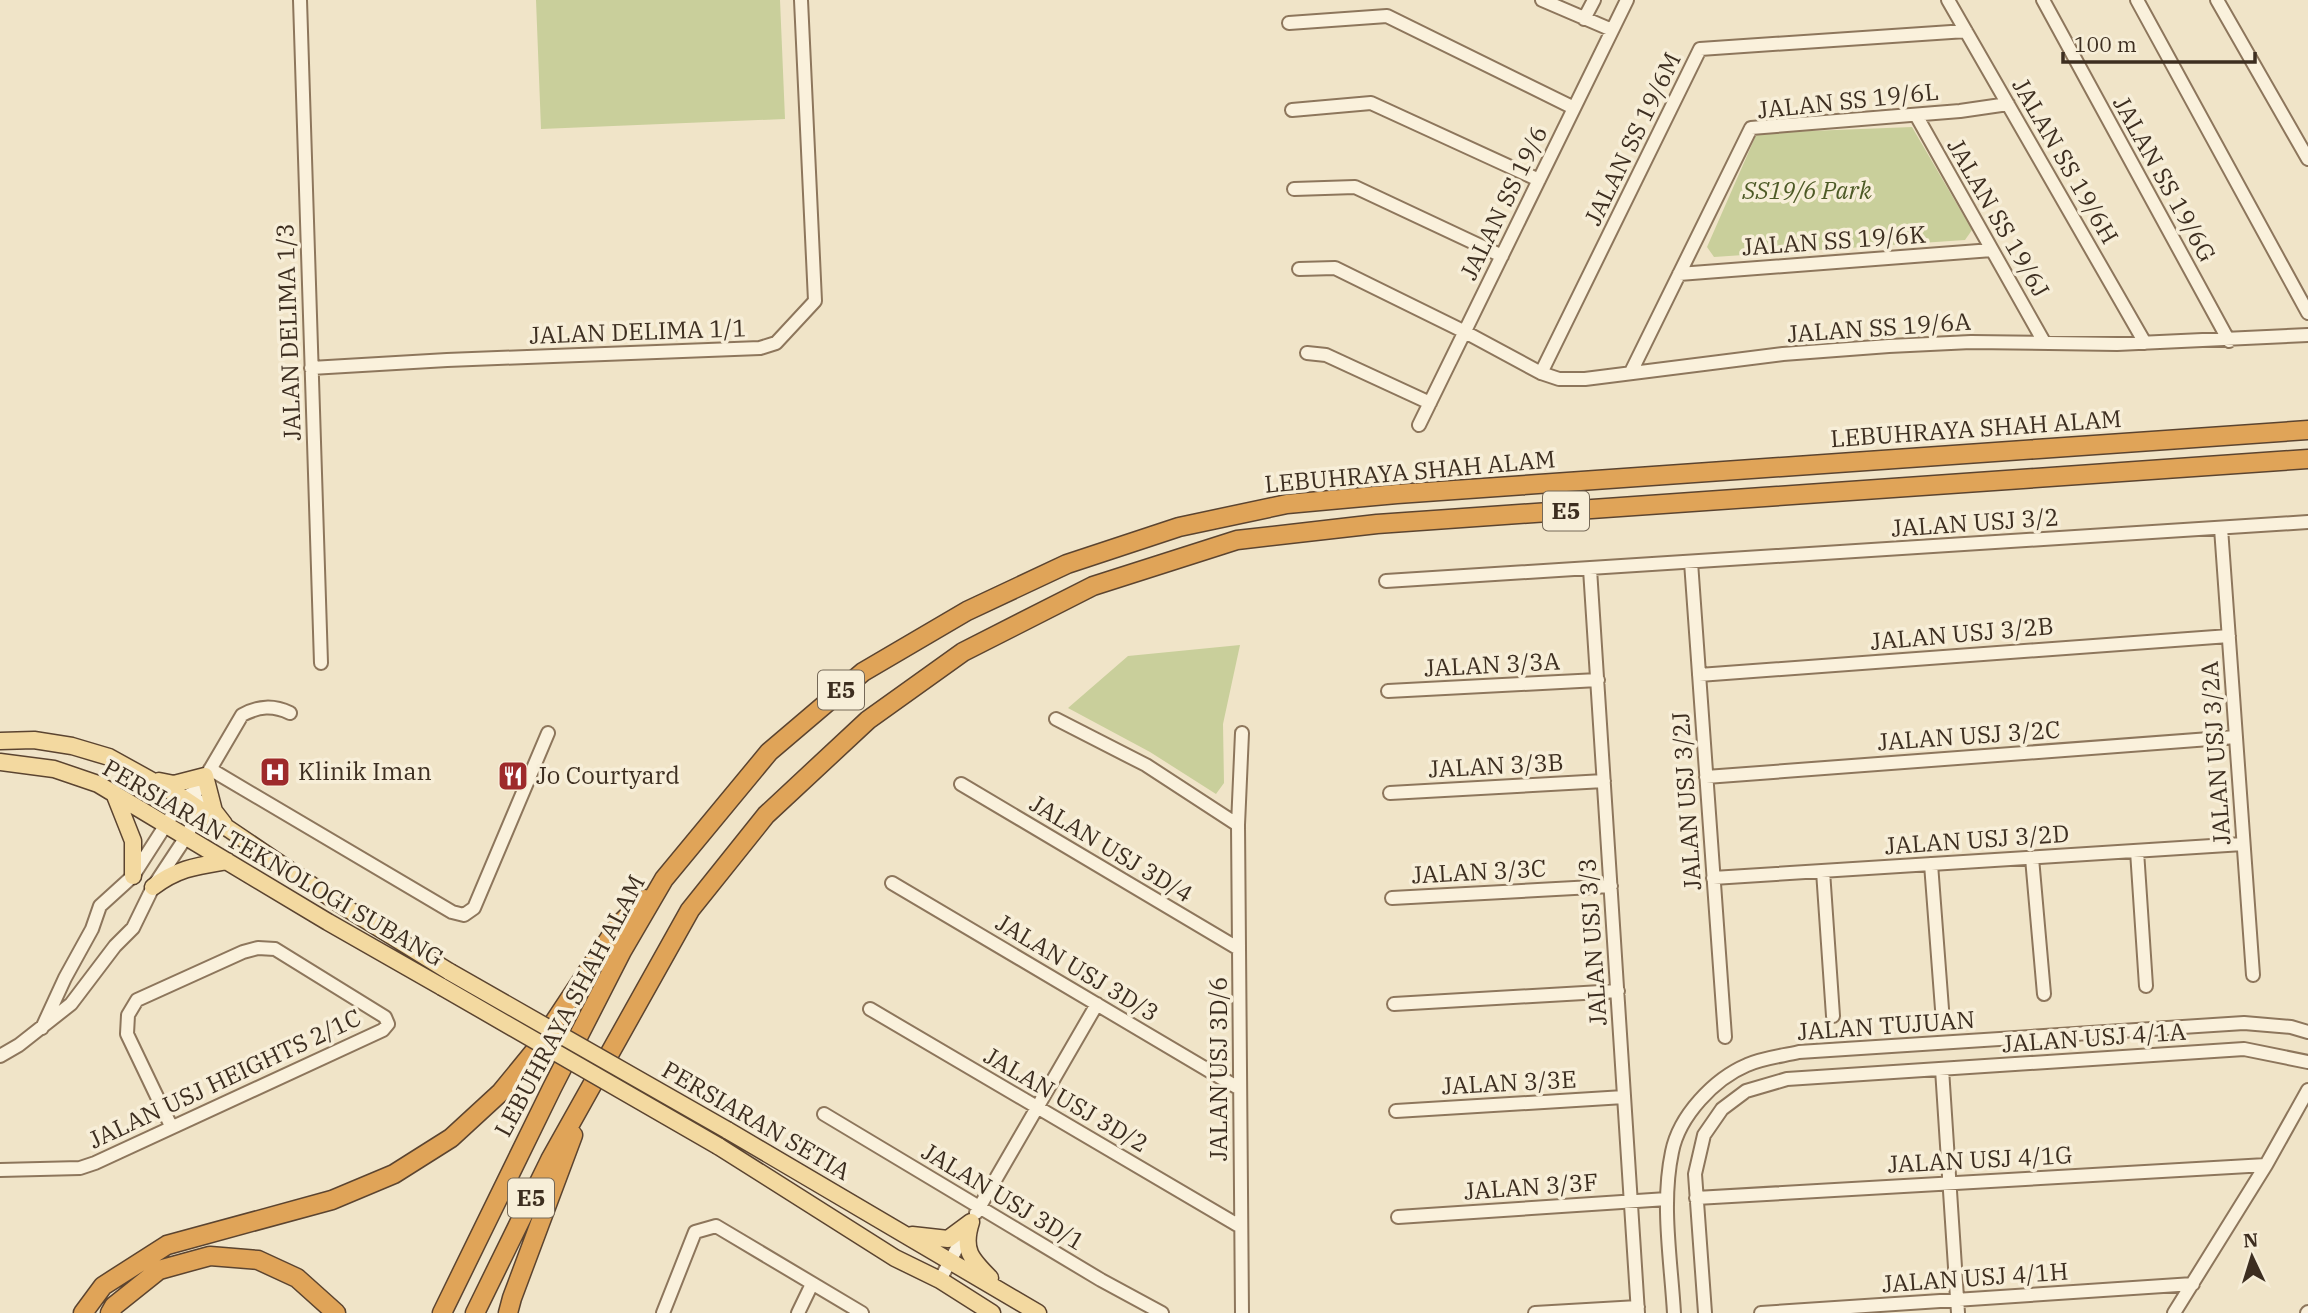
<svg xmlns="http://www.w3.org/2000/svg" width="2308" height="1313" viewBox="0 0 2308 1313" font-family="'IBM Plex Serif',serif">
  <rect width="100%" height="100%" fill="#f0e4c8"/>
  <!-- green -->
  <path fill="#c9cf9b" d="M536 0H780L785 119 541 129Z
    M1912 127 1972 230 1965 240 1714 257 1707 247 1757 133Z
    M1240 645 1223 724 1224 783 1216 794 1150 752 1068 708 1128 656Z"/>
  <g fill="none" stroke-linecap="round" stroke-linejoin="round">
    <!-- minor casing -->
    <g stroke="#8d765c" stroke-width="16">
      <path id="minor" d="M300 0 321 663
        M1542 0 1612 30
        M1948 0 2145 343
        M2043 0 2229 341
        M2137 0 2308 313
        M2217 0 2308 159
        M1584 19 1594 0
        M1289 23 1387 16 1574 108
        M1292 110 1371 103 1539 180
        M1916 115 2044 342
        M1294 189 1355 187 1502 256
        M1299 269 1335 268 1465 332 1541 373 1559 379H1585L1783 354 1889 346 1971 342 2117 344 2308 335
        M1679 274 1992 250
        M1307 353 1326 355 1430 403
        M311 368 447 360 760 348 776 343 815 301 801 0
        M1631 372 1751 128 1960 111 2008 104
        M1541 373 1700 49 1966 31
        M1419 425 1627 0
        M2221 528 2253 975
        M1691 562 1725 1037
        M1590 569 1638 1313
        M1386 581 2308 522
        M1699 675 2229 636
        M1388 691 1598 680
        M1056 719 1146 765 1238 825
        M210 769 452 912 464 915 474 908 548 733
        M1706 777 2236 737
        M961 784 1239 949
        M1390 793 1604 781
        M2137 851 2146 986
        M2032 858 2044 994
        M1931 864 1942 1009
        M1823 871 1833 1016
        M1713 878 2243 844
        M892 883 1240 1089
        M1392 898 1611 886
        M1394 1004 1618 991
        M870 1009 1241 1227
        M42 1028 65 978 92 929 100 906 133 876 183 798 198 790 242 715C259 706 273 705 290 713
        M0 1056 19 1045 71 1004 115 946 133 928 153 887 186 837 200 810 199 801
        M1942 1069 1958 1313
        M1396 1111 1624 1097
        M824 1114 1101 1280 1162 1313
        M0 1170 80 1168 95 1163 383 1030 388 1024 385 1017 275 949 258 948 243 952 137 1000 128 1015 127 1034 171 1126
        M1696 1198 2266 1165
        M976 1213 1097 1004
        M1398 1217 1667 1199
        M940 1280 967 1229
        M663 1313 695 1232 716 1226 862 1313
        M798 1313 812 1284
        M1242 1313 1238 825 1242 733
        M1535 1313 1638 1307
        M1674 1313C1671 1261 1661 1204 1672 1152 1679 1116 1714 1079 1747 1065 1762 1058 1782 1056 1799 1052L2244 1023 2291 1027 2308 1032
        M1705 1313 1695 1174 1704 1135 1722 1109 1746 1091 1787 1079 2244 1049 2308 1062
        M1761 1313 2193 1284
        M2174 1313 2266 1165 2308 1090
        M2307 1313 2308 1312"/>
    </g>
    <!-- major casing -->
    <g stroke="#5b4430" stroke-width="19">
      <path id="major" d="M0 741 34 740 72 746 109 757 183 798 338 903 450 972
        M0 762 54 769 98 784 328 922 442 987
        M159 781 174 784 205 776 214 811 224 824
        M114 793 133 841V876
        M153 887C178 868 197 866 227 861
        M727 1130 1038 1313
        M718 1146 895 1258 940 1280 992 1313
        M971 1222C962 1250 971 1259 990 1278
        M912 1235 948 1239 971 1222"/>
    </g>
    <!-- highway casing -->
    <g stroke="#5b4430" stroke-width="21">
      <path id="highway" d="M83 1313 103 1286 167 1245 332 1200 394 1174 451 1138 501 1092 537 1048 617 927 645 899
        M110 1313 114 1306 159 1270 210 1256 258 1260 297 1278 336 1313
        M442 1313 552 1088 622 951 664 879 769 752 863 672 967 611 1067 564 1179 527 1287 504 1397 494 2308 430
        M475 1313 550 1160 690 910 766 815 868 720 963 652 1093 586 1237 540 1377 524 2308 459
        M508 1313 512 1298 573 1135"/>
    </g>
    <!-- minor -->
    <use href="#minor" stroke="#faf1dc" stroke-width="12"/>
    <!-- major -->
    <use href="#major" stroke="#f3d9a0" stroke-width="16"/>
    <!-- highway -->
    <use href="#highway" stroke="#e0a458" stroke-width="18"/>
    <!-- major-bridge casing -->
    <g stroke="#5b4430" stroke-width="19" stroke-linecap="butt">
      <path id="major-bridge" d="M450 972 727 1130
        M442 987 718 1146"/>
    </g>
    <!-- major-bridge -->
    <use href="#major-bridge" stroke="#f3d9a0" stroke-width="16"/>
  </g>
  <!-- icons -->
  <defs>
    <g id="hospital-square" transform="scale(1.575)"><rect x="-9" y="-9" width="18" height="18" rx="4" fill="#9e2a2b" stroke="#f7eed8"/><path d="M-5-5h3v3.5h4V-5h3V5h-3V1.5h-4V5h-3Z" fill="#fff"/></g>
    <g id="restaurant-square" transform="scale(1.575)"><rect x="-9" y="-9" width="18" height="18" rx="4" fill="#9e2a2b" stroke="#f7eed8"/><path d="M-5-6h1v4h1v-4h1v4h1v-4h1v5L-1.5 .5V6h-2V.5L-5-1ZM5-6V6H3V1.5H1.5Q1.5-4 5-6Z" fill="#fff"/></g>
  </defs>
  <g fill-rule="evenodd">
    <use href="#hospital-square" x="275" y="772"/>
    <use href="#restaurant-square" x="513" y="776"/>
  </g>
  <g text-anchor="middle" stroke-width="7" stroke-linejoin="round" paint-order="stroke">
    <!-- shield labels -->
    <g fill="#f7eed8" stroke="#756857" stroke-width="2">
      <rect x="1543" y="491.5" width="46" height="39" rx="5"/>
      <rect x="818" y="670.5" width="46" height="39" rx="5"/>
      <rect x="508" y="1178.5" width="46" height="39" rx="5"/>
    </g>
    <g font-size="23" font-weight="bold" fill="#3d2e20">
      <text x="1566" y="519">E5</text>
      <text x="841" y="698">E5</text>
      <text x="531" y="1206">E5</text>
    </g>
    <!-- street labels -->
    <g font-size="24" fill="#3d2e20" stroke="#f7eed8">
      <text transform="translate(1848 101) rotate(-6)" y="8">JALAN SS 19/6L</text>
      <text transform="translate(1633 139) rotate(-64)" y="8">JALAN SS 19/6M</text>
      <text transform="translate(2065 161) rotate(60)" y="8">JALAN SS 19/6H</text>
      <text transform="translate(2164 179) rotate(61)" y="8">JALAN SS 19/6G</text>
      <text transform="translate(1504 203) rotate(-64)" y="8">JALAN SS 19/6</text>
      <text transform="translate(1998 218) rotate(60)" y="8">JALAN SS 19/6J</text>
      <text transform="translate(1834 241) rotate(-4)" y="8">JALAN SS 19/6K</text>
      <text transform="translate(1879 328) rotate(-4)" y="8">JALAN SS 19/6A</text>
      <text transform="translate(289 332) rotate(-92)" y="8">JALAN DELIMA 1/3</text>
      <text transform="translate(638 332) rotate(-2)" y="8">JALAN DELIMA 1/1</text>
      <text transform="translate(1976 429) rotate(-4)" y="8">LEBUHRAYA SHAH ALAM</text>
      <text transform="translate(1410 472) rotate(-5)" y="8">LEBUHRAYA SHAH ALAM</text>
      <text transform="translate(1975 523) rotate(-4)" y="8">JALAN USJ 3/2</text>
      <text transform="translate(1962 634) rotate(-5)" y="8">JALAN USJ 3/2B</text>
      <text transform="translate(1492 665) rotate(-3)" y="8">JALAN 3/3A</text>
      <text transform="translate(1969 736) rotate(-4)" y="8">JALAN USJ 3/2C</text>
      <text transform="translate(2216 753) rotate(-94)" y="8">JALAN USJ 3/2A</text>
      <text transform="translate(1496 766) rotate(-3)" y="8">JALAN 3/3B</text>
      <text transform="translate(1687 801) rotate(-94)" y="8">JALAN USJ 3/2J</text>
      <text transform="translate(1977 840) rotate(-4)" y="8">JALAN USJ 3/2D</text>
      <text transform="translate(1111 849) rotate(31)" y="8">JALAN USJ 3D/4</text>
      <text transform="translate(273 863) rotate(30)" y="8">PERSIARAN TEKNOLOGI SUBANG</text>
      <text transform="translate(1479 872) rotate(-3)" y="8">JALAN 3/3C</text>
      <text transform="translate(1593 942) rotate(-94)" y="8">JALAN USJ 3/3</text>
      <text transform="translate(1077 968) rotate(31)" y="8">JALAN USJ 3D/3</text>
      <text transform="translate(570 1006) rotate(-62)" y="8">LEBUHRAYA SHAH ALAM</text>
      <text transform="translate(1886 1026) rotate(-4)" y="8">JALAN TUJUAN</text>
      <text transform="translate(2094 1038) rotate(-4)" y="8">JALAN USJ 4/1A</text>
      <text transform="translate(1219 1069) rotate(-90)" y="8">JALAN USJ 3D/6</text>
      <text transform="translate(225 1079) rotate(-25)" y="8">JALAN USJ HEIGHTS 2/1C</text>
      <text transform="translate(1509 1083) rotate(-3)" y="8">JALAN 3/3E</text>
      <text transform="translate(1066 1100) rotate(30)" y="8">JALAN USJ 3D/2</text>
      <text transform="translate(756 1121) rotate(30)" y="8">PERSIARAN SETIA</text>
      <text transform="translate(1980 1160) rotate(-3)" y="8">JALAN USJ 4/1G</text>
      <text transform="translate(1531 1187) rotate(-4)" y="8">JALAN 3/3F</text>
      <text transform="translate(1003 1197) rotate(31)" y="8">JALAN USJ 3D/1</text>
      <text transform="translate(1975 1278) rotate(-4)" y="8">JALAN USJ 4/1H</text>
    </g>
    <!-- park labels -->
    <g font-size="24" font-style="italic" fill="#4d5a26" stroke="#f7eed8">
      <text x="1807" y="199">SS19/6 Park</text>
    </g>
    <!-- poi labels -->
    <g font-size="24" fill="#3d2e20" stroke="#f7eed8" text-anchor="start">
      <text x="298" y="780">Klinik Iman</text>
      <text x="536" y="784">Jo Courtyard</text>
    </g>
  </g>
  <!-- north arrow -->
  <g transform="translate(2252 1257) rotate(356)" stroke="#f7eed8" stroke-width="5" paint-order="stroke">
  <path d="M0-5L12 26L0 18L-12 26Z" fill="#3d2e20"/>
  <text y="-10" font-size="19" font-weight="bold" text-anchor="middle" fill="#3d2e20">N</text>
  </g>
  <!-- scale -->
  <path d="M2063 52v10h192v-10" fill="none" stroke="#3d2e20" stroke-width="3.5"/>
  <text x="2074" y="52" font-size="21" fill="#3d2e20" stroke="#f7eed8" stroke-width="5" paint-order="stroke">100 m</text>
</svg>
